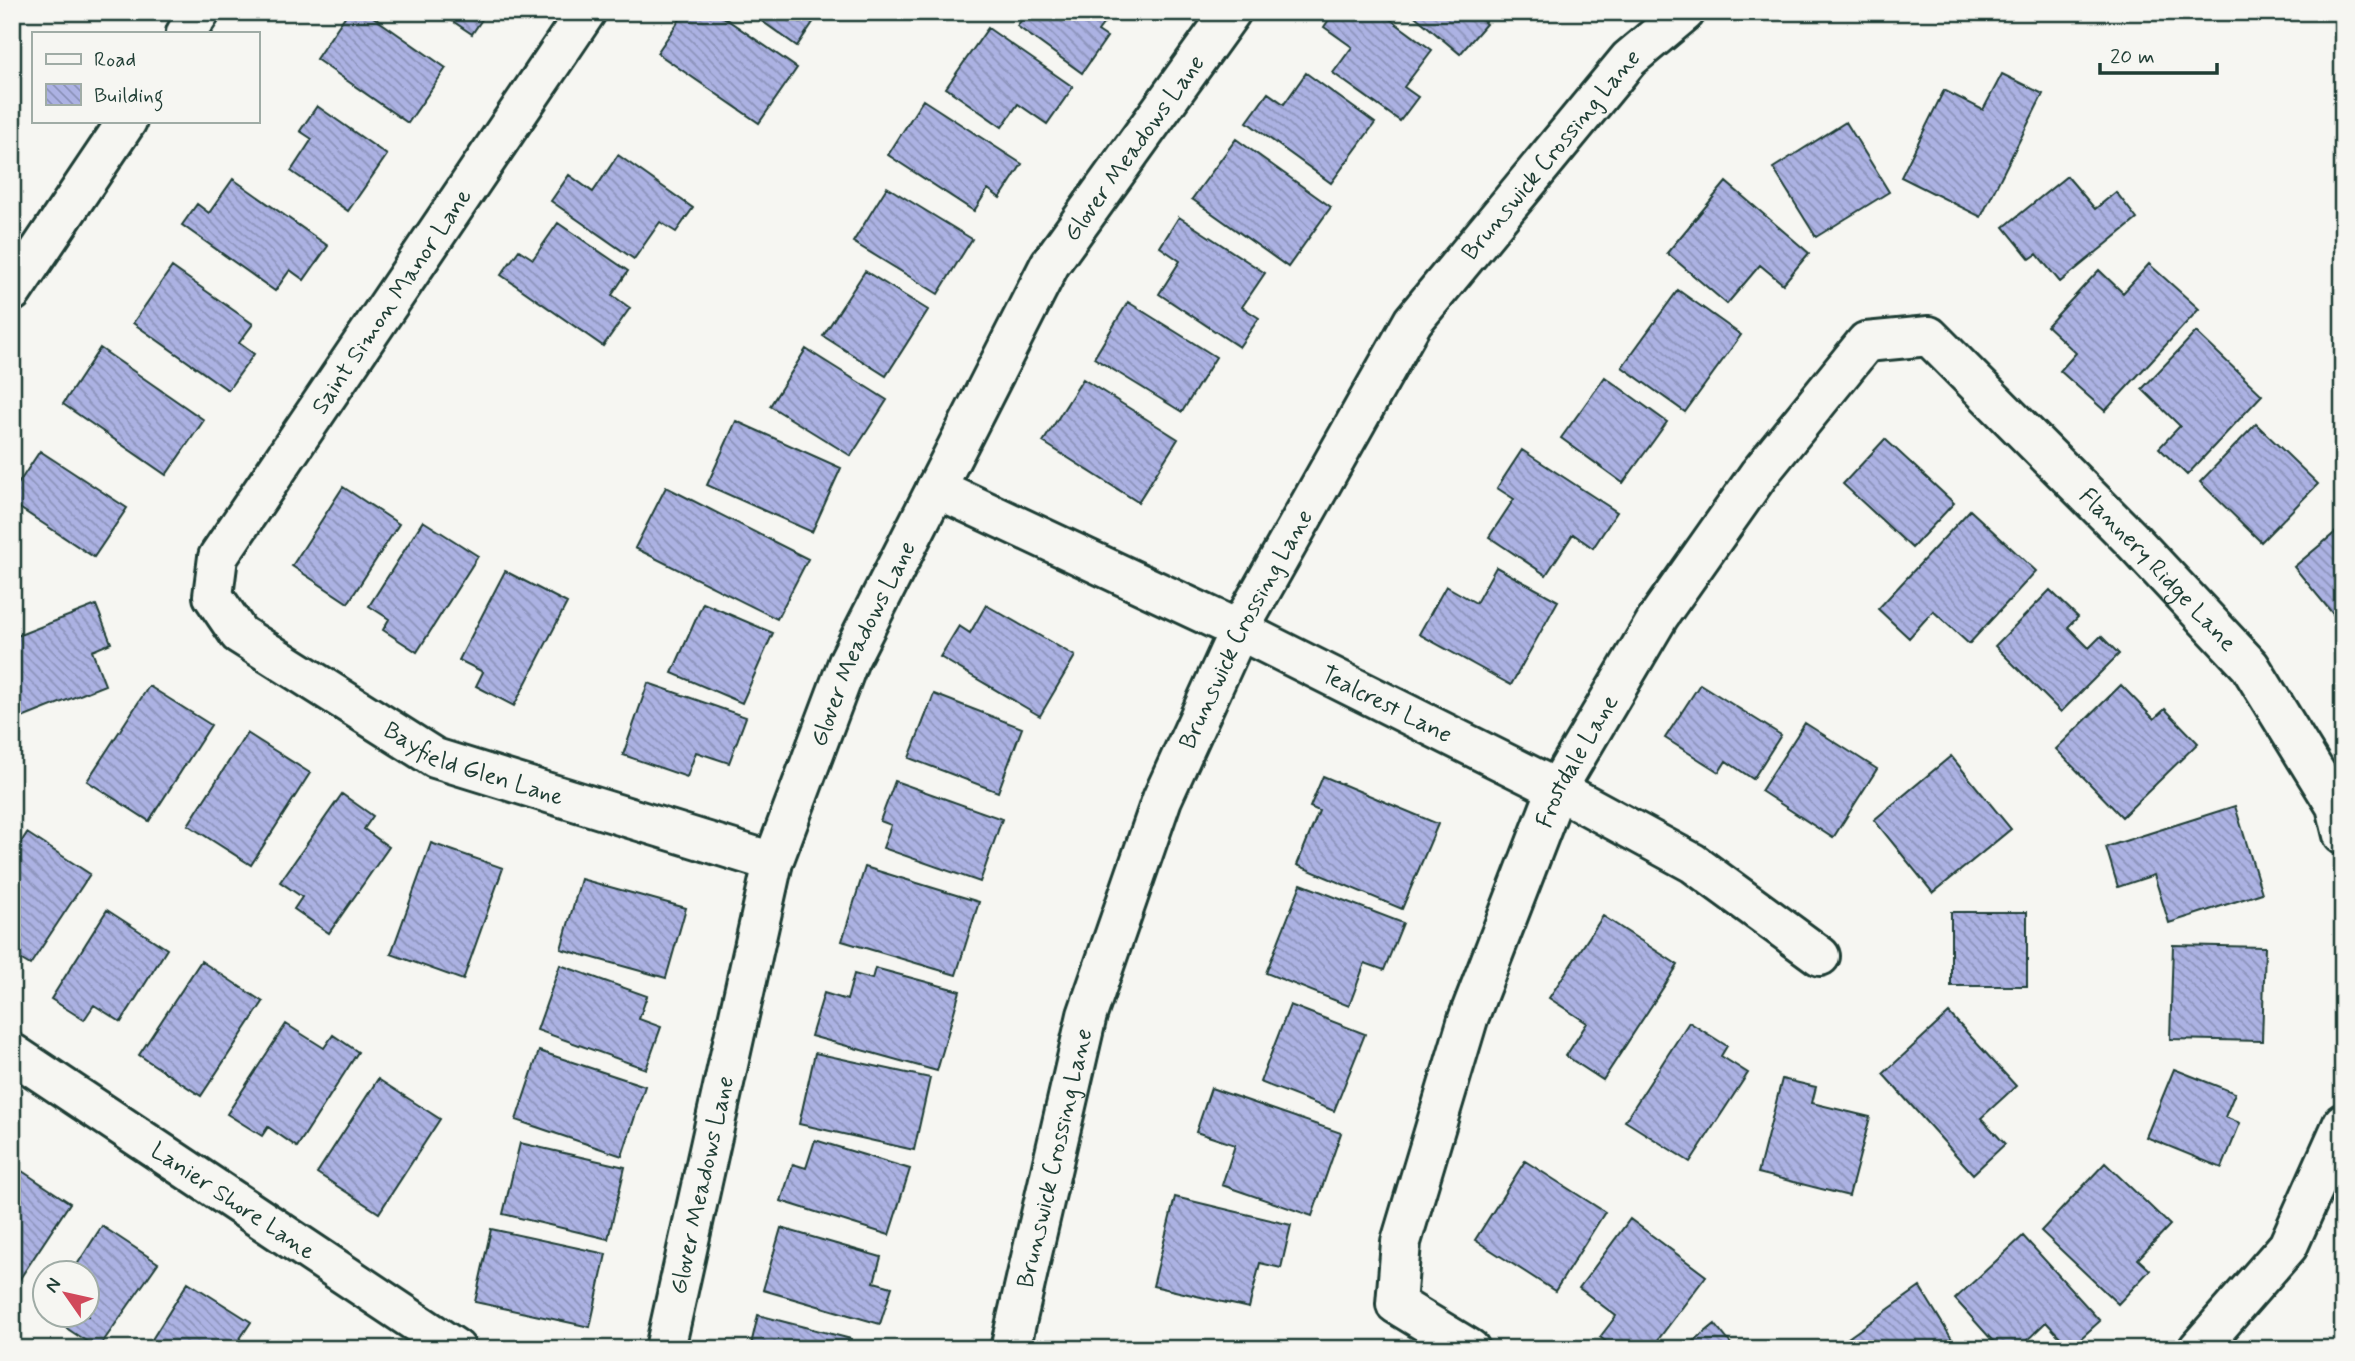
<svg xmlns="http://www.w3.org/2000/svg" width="2355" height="1361" viewBox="0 0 2355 1361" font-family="Mynerve,sans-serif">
  <defs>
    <pattern id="building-back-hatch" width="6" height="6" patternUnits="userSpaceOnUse" patternTransform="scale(1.75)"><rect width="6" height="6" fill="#acb2e3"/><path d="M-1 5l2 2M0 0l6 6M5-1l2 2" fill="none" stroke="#8b92b9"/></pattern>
  </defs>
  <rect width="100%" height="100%" fill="#f6f6f2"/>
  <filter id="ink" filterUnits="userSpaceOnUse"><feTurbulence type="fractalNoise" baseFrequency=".0143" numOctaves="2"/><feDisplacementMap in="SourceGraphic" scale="14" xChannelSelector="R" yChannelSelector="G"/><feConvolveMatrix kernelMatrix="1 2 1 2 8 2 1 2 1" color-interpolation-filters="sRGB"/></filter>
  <g filter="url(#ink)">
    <!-- building -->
    <path fill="url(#building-back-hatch)" stroke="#1f3d34" stroke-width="2" d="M348 12H366L446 68 408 123 316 59Z
      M439 12H487L472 34Z
      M685 12H716L797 68 759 123 657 53Z
      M749 12H820L797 46Z
      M1027 12H1112L1098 31 1107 37 1082 73 1017 26Z
      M1334 12H1380L1432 50 1404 87 1418 97 1400 121 1333 73 1352 47 1324 27Z
      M1410 12H1486L1481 19 1486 24 1460 54Z
      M988 28 1073 87 1047 124 1018 104 1002 127 946 88Z
      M1306 73 1375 123 1331 183 1247 122 1268 93 1284 104Z
      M2002 74 2043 94 1981 217 1901 177 1944 90 1983 110Z
      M923 100 1022 164 1000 198 988 189 974 211 888 155Z
      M317 106 387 155 348 211 291 171 312 139 300 131Z
      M1846 122 1889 192 1816 237 1773 168Z
      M1236 139 1331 207 1288 267 1192 199Z
      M618 155 693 208 676 232 660 222 634 259 551 201 569 175 593 192Z
      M2067 176 2095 209 2116 192 2137 219 2060 282 2037 254 2030 259 2004 227Z
      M233 179 328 246 304 280 290 270 275 291 182 225 197 204 209 213Z
      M1726 182 1809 253 1783 284 1760 265 1727 304 1667 253Z
      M887 187 972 239 938 294 853 242Z
      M1179 217 1265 273 1242 307 1259 318 1239 347 1159 294 1180 261 1160 247Z
      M558 223 628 271 612 295 630 308 603 346 501 275 519 250 533 259Z
      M2149 264 2199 309 2105 411 2060 371 2076 353 2047 326 2099 270 2123 293Z
      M172 267 253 324 239 343 254 354 228 390 133 323Z
      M865 271 928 310 886 376 823 336Z
      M1678 290 1741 335 1685 412 1622 367Z
      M1128 302 1216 357 1182 412 1094 358Z
      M2196 332 2262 395 2187 475 2159 448 2180 426 2142 389Z
      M100 348 204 420 166 475 63 404Z
      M806 349 887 400 851 456 770 406Z
      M1605 377 1667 422 1623 483 1561 438Z
      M1083 379 1178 439 1138 502 1043 442Z
      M736 421 841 468 812 532 707 485Z
      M2256 424 2318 484 2261 542 2200 482Z
      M1885 439 1954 503 1912 548 1843 484Z
      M1522 450 1617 512 1593 548 1573 534 1546 575 1489 537 1514 499 1497 488Z
      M40 451 127 508 94 557 12 503V493Z
      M343 487 399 524 348 603 292 566Z
      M666 487 808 559 777 619 635 548Z
      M1970 510 2036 571 1969 644 1933 611 1909 638 1878 609Z
      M423 521 478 556 417 652 383 630 389 619 369 606Z
      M2343 526V624L2342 625 2294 567Z
      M1496 567 1558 601 1511 685 1419 634 1446 586 1476 603Z
      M505 571 567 603 514 706 476 686 483 672 459 660Z
      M2050 590 2078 617 2068 627 2089 648 2101 636 2119 654 2061 712 1995 646Z
      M703 603 773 633 742 703 672 673Z
      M96 605 111 643 92 651 105 685 12 722V638Z
      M986 605 1075 656 1040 716 940 657 959 626 970 633Z
      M648 683 746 717 729 763 696 752 687 777 623 755Z
      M1700 684 1781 735 1753 779 1726 761 1719 772 1665 738Z
      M2121 685 2154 719 2165 709 2198 743 2122 817 2056 749Z
      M149 686 211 725 149 821 87 781Z
      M934 694 1022 728 998 792 909 758Z
      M1805 723 1877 769 1833 838 1761 791Z
      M247 733 310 773 251 865 188 825Z
      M1951 756 2011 829 1933 893 1874 820Z
      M1323 776 1438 824 1402 909 1297 865 1319 811 1310 807Z
      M895 781 1002 819 980 882 883 848 891 825 880 821Z
      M342 794 373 816 364 829 389 847 329 933 294 909 302 897 280 882Z
      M2235 806 2262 893 2169 923 2154 875 2118 887 2106 847Z
      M27 833 90 874 30 965 12 954V856Z
      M431 843 503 868 463 980 391 954Z
      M865 867 979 902 956 975 842 941Z
      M581 879 686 908 666 978 561 949Z
      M1301 884 1403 923 1384 970 1365 963 1349 1006 1266 973Z
      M107 910 167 949 121 1022 94 1005 84 1020 51 999Z
      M1951 912H2027V986H1951Z
      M1603 916 1678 965 1603 1080 1566 1056 1587 1023 1549 998Z
      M2173 945 2265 947 2262 1041 2170 1039Z
      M201 961 263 1002 201 1096 139 1055Z
      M560 965 647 996 639 1019 661 1027 646 1069 537 1030Z
      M875 968 960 991 937 1071 811 1036 824 993 847 1000 854 974 872 979Z
      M1290 1005 1365 1034 1334 1111 1260 1082Z
      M1949 1013 2016 1086 1981 1118 2005 1144 1973 1174 1883 1074Z
      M1689 1022 1727 1046 1721 1056 1748 1073 1690 1162 1625 1121Z
      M286 1024 324 1048 333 1035 358 1052 297 1147 268 1127 262 1136 227 1114Z
      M539 1051 645 1086 622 1156 516 1120Z
      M815 1053 930 1078 914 1150 799 1124Z
      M2174 1069 2235 1093 2225 1117 2240 1123 2222 1168 2146 1137Z
      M378 1079 440 1119 379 1213 317 1173Z
      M1782 1079 1816 1087 1812 1103 1870 1117 1849 1196 1758 1173Z
      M1211 1088 1341 1133 1312 1216 1222 1185 1235 1145 1196 1132Z
      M815 1140 910 1169 889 1235 781 1201 793 1164 806 1168Z
      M520 1143 625 1167 608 1239 503 1214Z
      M1525 1161 1605 1212 1555 1291 1475 1240Z
      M2105 1163 2170 1225 2138 1259 2150 1270 2118 1304 2041 1231Z
      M13 1165 70 1203 17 1283 12 1279Z
      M1175 1197 1291 1225 1281 1268 1260 1263 1249 1308 1153 1286Z
      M1630 1219 1706 1276 1651 1349H1615L1600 1337 1616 1316 1579 1288Z
      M102 1226 158 1263 98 1349 48 1316H88V1274H71Z
      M781 1228 881 1257 874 1282 892 1287 880 1324 763 1290Z
      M491 1229 606 1254 590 1327 475 1302Z
      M2023 1236 2100 1321 2070 1348 2046 1322 2018 1349H2000L1955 1299Z
      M188 1282 251 1322 233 1349H146Z
      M1920 1287 1958 1349H1855L1848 1338Z
      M758 1315 851 1339 848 1349H750Z
      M1715 1324 1735 1349H1684Z
      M278 1340 292 1349H273Z
      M1233 1341 1234 1349H1201Z"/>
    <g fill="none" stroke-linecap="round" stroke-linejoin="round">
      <!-- street casing -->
      <g stroke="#1f3d34" stroke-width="44">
        <g id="street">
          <path id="s1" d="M586 12 218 557 213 596 239 634 435 758 773 862"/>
          <path d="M186 33 200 12"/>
          <path d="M12 292 127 121"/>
          <path id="s2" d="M936 488 1239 630 1557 789 1693 863 1820 956"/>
          <path id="s3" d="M12 1053 456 1349"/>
          <path id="s4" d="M665 1349 773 862 849 660 1050 264 1231 12"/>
          <path id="s5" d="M1010 1349 1087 1015 1162 799 1239 630 1413 321 1629 59 1685 12"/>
          <path id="s6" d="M1470 1349 1396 1304 1401 1242 1468 1019 1557 789 1659 616 1759 474 1866 342 1929 336 2131 539 2250 666 2336 806 2343 835"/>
          <path d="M2198 1349 2288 1246 2343 1123"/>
        </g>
      </g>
      <!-- street -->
      <use href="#street" stroke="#f6f6f2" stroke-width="38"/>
    </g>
  </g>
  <g text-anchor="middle" stroke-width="5" stroke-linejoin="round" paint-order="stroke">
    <!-- street labels -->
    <g font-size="24" fill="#1f3d34" stroke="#f6f6f2">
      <text dy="8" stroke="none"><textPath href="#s4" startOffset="1302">Glover Meadows Lane</textPath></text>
      <text dy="8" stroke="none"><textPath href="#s5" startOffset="1328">Brunswick Crossing Lane</textPath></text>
      <text transform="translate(391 301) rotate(-56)" y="8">Saint Simon Manor Lane</text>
      <text dy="8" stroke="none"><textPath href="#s6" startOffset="1563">Flannery Ridge Lane</textPath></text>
      <text dy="8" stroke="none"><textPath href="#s5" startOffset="761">Brunswick Crossing Lane</textPath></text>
      <text dy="8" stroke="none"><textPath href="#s4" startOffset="735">Glover Meadows Lane</textPath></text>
      <text dy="8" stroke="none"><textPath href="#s2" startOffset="500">Tealcrest Lane</textPath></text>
      <text dy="8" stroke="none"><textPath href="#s1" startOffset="1013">Bayfield Glen Lane</textPath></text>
      <text dy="8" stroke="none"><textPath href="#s6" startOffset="662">Frostdale Lane</textPath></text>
      <text dy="8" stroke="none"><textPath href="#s5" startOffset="196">Brunswick Crossing Lane</textPath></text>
      <text dy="8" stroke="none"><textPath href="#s4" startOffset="168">Glover Meadows Lane</textPath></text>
      <text dy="8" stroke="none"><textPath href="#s3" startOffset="266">Lanier Shore Lane</textPath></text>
    </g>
  </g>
  <!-- margin -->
  <rect width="2355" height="1361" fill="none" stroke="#f6f6f2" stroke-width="42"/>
  <rect x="21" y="21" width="2313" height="1319" fill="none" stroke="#1f3d34" stroke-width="2.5" filter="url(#ink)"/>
  <!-- legend -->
  <rect x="32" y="32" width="228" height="91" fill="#f6f6f2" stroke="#a0aca6" stroke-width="2"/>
  <rect x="46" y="54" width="35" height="10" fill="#f6f6f2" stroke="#a0aca6" stroke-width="2"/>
  <text x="94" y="66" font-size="21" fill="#1f3d34">Road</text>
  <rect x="46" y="84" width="35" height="21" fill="url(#building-back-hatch)" stroke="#a0aca6" stroke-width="2"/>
  <text x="94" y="102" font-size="21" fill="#1f3d34">Building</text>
  <!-- north arrow -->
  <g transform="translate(66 1294) rotate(304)"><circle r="33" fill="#f6f6f2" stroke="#a0aca6" stroke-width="2"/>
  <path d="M0-5L12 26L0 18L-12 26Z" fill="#d1495b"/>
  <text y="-10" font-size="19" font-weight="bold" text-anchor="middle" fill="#1f3d34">N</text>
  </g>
  <!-- scale -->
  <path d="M2100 63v10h117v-10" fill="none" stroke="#1f3d34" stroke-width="3.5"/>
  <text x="2110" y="63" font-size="21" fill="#1f3d34" stroke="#f6f6f2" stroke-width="5" paint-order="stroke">20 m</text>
</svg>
